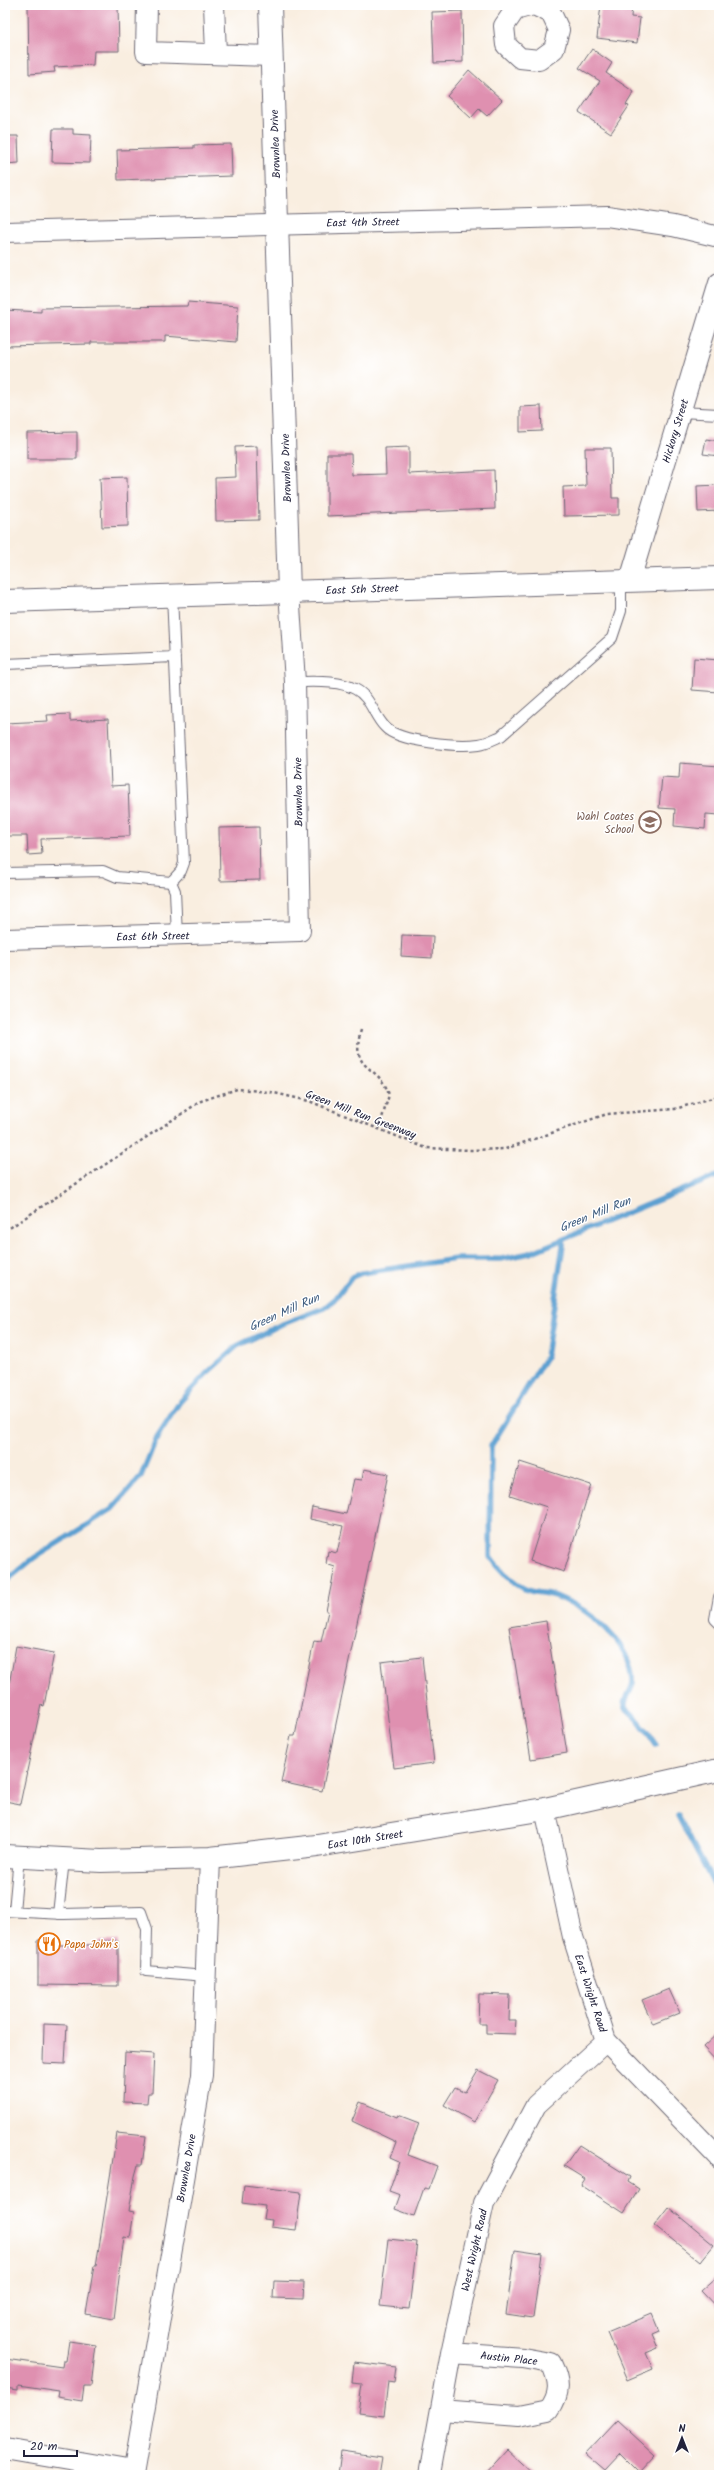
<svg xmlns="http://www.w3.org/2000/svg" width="724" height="2480" viewBox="0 0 724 2480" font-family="Kalam,sans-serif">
  <rect width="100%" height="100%" fill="#fff"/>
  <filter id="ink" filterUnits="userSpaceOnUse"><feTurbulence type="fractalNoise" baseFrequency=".025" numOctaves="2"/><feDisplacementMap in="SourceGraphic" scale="8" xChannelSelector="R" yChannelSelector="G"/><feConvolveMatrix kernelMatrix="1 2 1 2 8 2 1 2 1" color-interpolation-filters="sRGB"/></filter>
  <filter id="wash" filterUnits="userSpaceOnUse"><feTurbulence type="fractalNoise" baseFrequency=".012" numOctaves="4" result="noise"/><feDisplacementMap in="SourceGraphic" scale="16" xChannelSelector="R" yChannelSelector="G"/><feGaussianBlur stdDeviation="0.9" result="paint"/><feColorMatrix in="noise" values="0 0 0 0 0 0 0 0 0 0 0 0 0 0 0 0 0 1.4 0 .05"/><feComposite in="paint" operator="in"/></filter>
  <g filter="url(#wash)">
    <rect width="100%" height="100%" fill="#f9eee0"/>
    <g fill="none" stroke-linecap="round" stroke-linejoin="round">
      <!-- stream -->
      <path stroke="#5da0d1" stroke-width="5.5" d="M564 1239 546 1357 491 1446 490 1556C499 1569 510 1582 525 1589 535 1594 548 1592 558 1597 591 1610 629 1642 633 1680 634 1690 624 1696 625 1708L640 1722 656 1745
        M5 1582 34 1558 112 1509 141 1476 157 1437 179 1403 206 1374 237 1346 280 1325 324 1308 336 1298 352 1277 362 1273 456 1259H501L530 1253 719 1175
        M678 1816 719 1894"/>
    </g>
    <g id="blocks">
      <!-- building -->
      <path fill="#df90b0" d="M28 5H118L119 51H94L93 65 54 67 55 72 29 74Z
        M601 5H632L631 17 640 18 637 43 597 38Z
        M462 11 463 62 434 63 432 12Z
        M592 49 612 63 606 73 634 92 626 105 629 106 611 133 579 112 600 81 579 68Z
        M469 70 502 100 487 116 479 109 471 118 447 96Z
        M53 129H73V134L91 135 90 163 52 162Z
        M5 136H18L19 163 5 164Z
        M231 144 232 176 118 180 117 150 194 148V145Z
        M188 302 238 306 236 342 165 336V342H91V344L5 346V310L41 312V308L187 306Z
        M541 406 542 431 520 432V407Z
        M77 432V459H27V433Z
        M706 439 719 441V456L703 454Z
        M257 446 259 520 216 521 215 478 236 477 235 447Z
        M409 447V474L494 470 495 509 327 516V454H351L352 475 386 474 385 448Z
        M585 448H611L612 498H619V515L564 516 563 487 586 486Z
        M127 477 128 526 102 527 100 478Z
        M719 485V511L698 512 697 486Z
        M694 658 719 660V692L692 690Z
        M70 714V721L108 719 111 786 128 785 130 836 41 839 42 854 28 855 27 836H5V723L48 721 47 715Z
        M680 763 719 766V815L706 814 705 829 674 826 675 809 659 808 662 777 679 778Z
        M259 827 260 880 220 881 219 828Z
        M402 935 433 936 432 958 401 956Z
        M520 1462 591 1485 564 1572 530 1561 547 1507 510 1495Z
        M364 1469 388 1474 322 1791 281 1782 291 1736H295L314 1641 321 1642 328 1611H326L335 1567 326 1564 328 1551 337 1553 343 1526 310 1519 312 1507 346 1514 354 1479 362 1480Z
        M546 1621 567 1753 531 1759 509 1627Z
        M16 1646 54 1653 44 1706 41 1705 20 1804 5 1801V1707Z
        M422 1657 434 1763 394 1768 381 1662Z
        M38 1940H58V1945H98V1941H118V1986L38 1985Z
        M669 1989 680 2013 653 2024 642 2000Z
        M479 1994 510 1995 509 2020H516L515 2034 486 2033V2024H478Z
        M44 2024 67 2025 65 2064 43 2063Z
        M719 2032V2064L703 2047Z
        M125 2052 154 2054 152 2093H148L147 2103 123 2102Z
        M478 2070 498 2080 474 2122 444 2105 455 2087 465 2092Z
        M360 2102 397 2117 398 2115 419 2123 408 2155 437 2166 429 2189 424 2188 414 2216 395 2209 400 2195 389 2191 399 2162 390 2158 396 2142 352 2121Z
        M117 2133 146 2136 142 2165H138L135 2176 129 2211 134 2212 130 2238 124 2237 114 2319 86 2314 94 2266H96Z
        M579 2145 630 2177 628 2182 639 2189 624 2213 581 2185 585 2179 564 2166Z
        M244 2185 301 2192 296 2230 271 2227 272 2220 263 2219 265 2206 242 2203Z
        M668 2207 714 2245 700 2262 654 2225Z
        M388 2239 417 2242 409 2309 380 2306Z
        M515 2250 542 2254 533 2318 506 2314Z
        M719 2275V2310L701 2291Z
        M274 2281 304 2282 303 2299 273 2298Z
        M652 2314 659 2331 652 2334 658 2348 646 2353 653 2369 627 2380 607 2333Z
        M69 2341 96 2345 91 2386H84L82 2401 58 2397 59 2391 18 2385V2390L5 2388V2359L62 2367 63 2361H66Z
        M354 2362 396 2367 394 2382 388 2381 384 2416 358 2413 362 2384 352 2383Z
        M617 2420 655 2455 639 2472 621 2454 605 2471 585 2454Z
        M507 2450 534 2475H484Z
        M341 2451 382 2457 379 2475H338Z"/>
    </g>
  </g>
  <g filter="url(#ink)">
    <use href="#blocks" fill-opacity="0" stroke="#6d6975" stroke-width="1"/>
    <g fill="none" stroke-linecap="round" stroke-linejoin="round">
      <!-- service casing -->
      <g stroke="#6d6975" stroke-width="12">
        <path id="service" d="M680 412 719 414
          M5 664 175 657
          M295 682C315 682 338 680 355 689 371 697 373 715 385 727 398 742 459 747 479 744 487 743 494 739 501 736L612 638 621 611V581
          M5 873 103 871 117 877 171 882 175 891 177 936
          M171 882 181 871 184 863 172 595
          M719 1597 715 1619 719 1623
          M5 1911 64 1914 141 1912 147 1929 146 1971 206 1976
          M14 1911 19 1857
          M58 1914 64 1860"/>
      </g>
      <!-- minor casing -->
      <g stroke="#6d6975" stroke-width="22">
        <path id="minor" d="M147 5 146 52 272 56
          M214 5 216 53
          M533 5 515 10 504 26 506 45 520 58 539 60 554 49 559 30 551 13 534 5
          M5 232 607 216 673 226 719 237
          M630 580 719 283
          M5 939 300 931 295 682 289 591
          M545 1809 573 1937 606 2041 719 2158
          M441 2410 519 2416 549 2410C561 2393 560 2382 551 2363L523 2358 451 2353
          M5 2449 133 2471
          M133 2475 202 2075 210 1858
          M429 2475 451 2353 484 2203 536 2105 606 2041"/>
      </g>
      <!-- tertiary casing -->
      <g stroke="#6d6975" stroke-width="24">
        <path id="tertiary" d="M270 5 289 591"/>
      </g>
      <!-- secondary casing -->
      <g stroke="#6d6975" stroke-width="24">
        <path id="secondary" d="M5 601 719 578"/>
      </g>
      <!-- primary casing -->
      <g stroke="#6d6975" stroke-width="24">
        <path id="primary" d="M5 1856 101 1861 210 1858 317 1846 545 1809 719 1770"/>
      </g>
      <!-- path -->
      <path stroke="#6d6975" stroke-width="2.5" stroke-dasharray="3 3" stroke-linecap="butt" d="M361 1030C349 1074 379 1062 389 1095L379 1128
        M5 1231 201 1101 237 1089 270 1092 309 1101 426 1148 470 1150 505 1149 607 1114 675 1109 719 1096"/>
      <!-- service -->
      <use href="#service" stroke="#fff" stroke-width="10"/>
      <!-- minor -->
      <use href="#minor" stroke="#fff" stroke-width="20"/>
      <!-- tertiary -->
      <use href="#tertiary" stroke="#fff" stroke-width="22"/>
      <!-- secondary -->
      <use href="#secondary" stroke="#fff" stroke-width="22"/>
      <!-- primary -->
      <use href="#primary" stroke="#fff" stroke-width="22"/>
    </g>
  </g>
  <!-- icons -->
  <defs>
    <g id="school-ring" transform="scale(1.15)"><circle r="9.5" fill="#fff" stroke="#8d6e63" stroke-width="1.5"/><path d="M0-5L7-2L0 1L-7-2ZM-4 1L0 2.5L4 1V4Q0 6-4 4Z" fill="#8d6e63"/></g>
    <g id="restaurant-ring" transform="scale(1.15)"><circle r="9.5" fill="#fff" stroke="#e8710a" stroke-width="1.5"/><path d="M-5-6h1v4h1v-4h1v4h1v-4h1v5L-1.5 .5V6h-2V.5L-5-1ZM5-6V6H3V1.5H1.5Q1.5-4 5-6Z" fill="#e8710a"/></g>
  </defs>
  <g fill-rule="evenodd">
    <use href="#school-ring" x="650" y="822"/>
    <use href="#restaurant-ring" x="49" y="1944"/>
  </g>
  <g text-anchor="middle" stroke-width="3" stroke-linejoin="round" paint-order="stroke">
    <!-- street labels -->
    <g font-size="11" fill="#22223b" stroke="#fff">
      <text transform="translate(275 144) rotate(-92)" y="4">Brownlea Drive</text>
      <text transform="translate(363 222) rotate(-1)" y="4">East 4th Street</text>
      <text transform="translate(675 431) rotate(-73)" y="4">Hickory Street</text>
      <text transform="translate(286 468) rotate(-92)" y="4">Brownlea Drive</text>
      <text transform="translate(362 589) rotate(-2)" y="4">East 5th Street</text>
      <text transform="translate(298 792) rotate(-91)" y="4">Brownlea Drive</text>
      <text transform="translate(153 936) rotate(-1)" y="4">East 6th Street</text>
      <text transform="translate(361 1114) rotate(21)" y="4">Green Mill Run Greenway</text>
      <text transform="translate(365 1839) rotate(-9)" y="4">East 10th Street</text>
      <text transform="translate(591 1993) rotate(72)" y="4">East Wright Road</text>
      <text transform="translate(186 2168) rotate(-80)" y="4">Brownlea Drive</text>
      <text transform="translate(474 2250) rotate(-77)" y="4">West Wright Road</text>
      <text transform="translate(509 2358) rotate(6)" y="4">Austin Place</text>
    </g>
    <!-- education labels -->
    <g font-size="11" fill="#785e54" stroke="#fff" text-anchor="end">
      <text x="634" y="820">Wahl Coates<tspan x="634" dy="13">School</tspan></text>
    </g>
    <!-- food labels -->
    <g font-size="11" fill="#c56008" stroke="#fff" text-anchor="start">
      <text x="64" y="1948">Papa John's</text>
    </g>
    <!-- water labels -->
    <g font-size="12" font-style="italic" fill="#3d5b7e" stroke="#fff">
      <text transform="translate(595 1214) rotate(-22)" y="4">Green Mill Run</text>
      <text transform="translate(284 1312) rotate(-24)" y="4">Green Mill Run</text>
    </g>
  </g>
  <!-- margin -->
  <rect width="724" height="2480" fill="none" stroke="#fff" stroke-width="20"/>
  <!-- north arrow -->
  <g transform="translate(682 2438)" stroke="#ffffff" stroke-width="3" paint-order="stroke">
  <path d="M0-3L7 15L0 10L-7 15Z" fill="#22223b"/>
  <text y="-6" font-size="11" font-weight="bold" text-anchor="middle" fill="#22223b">N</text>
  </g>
  <!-- scale -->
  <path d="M24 2450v6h53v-6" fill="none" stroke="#22223b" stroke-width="2"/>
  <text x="30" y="2450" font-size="12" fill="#22223b" stroke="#ffffff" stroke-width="3" paint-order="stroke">20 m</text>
</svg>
